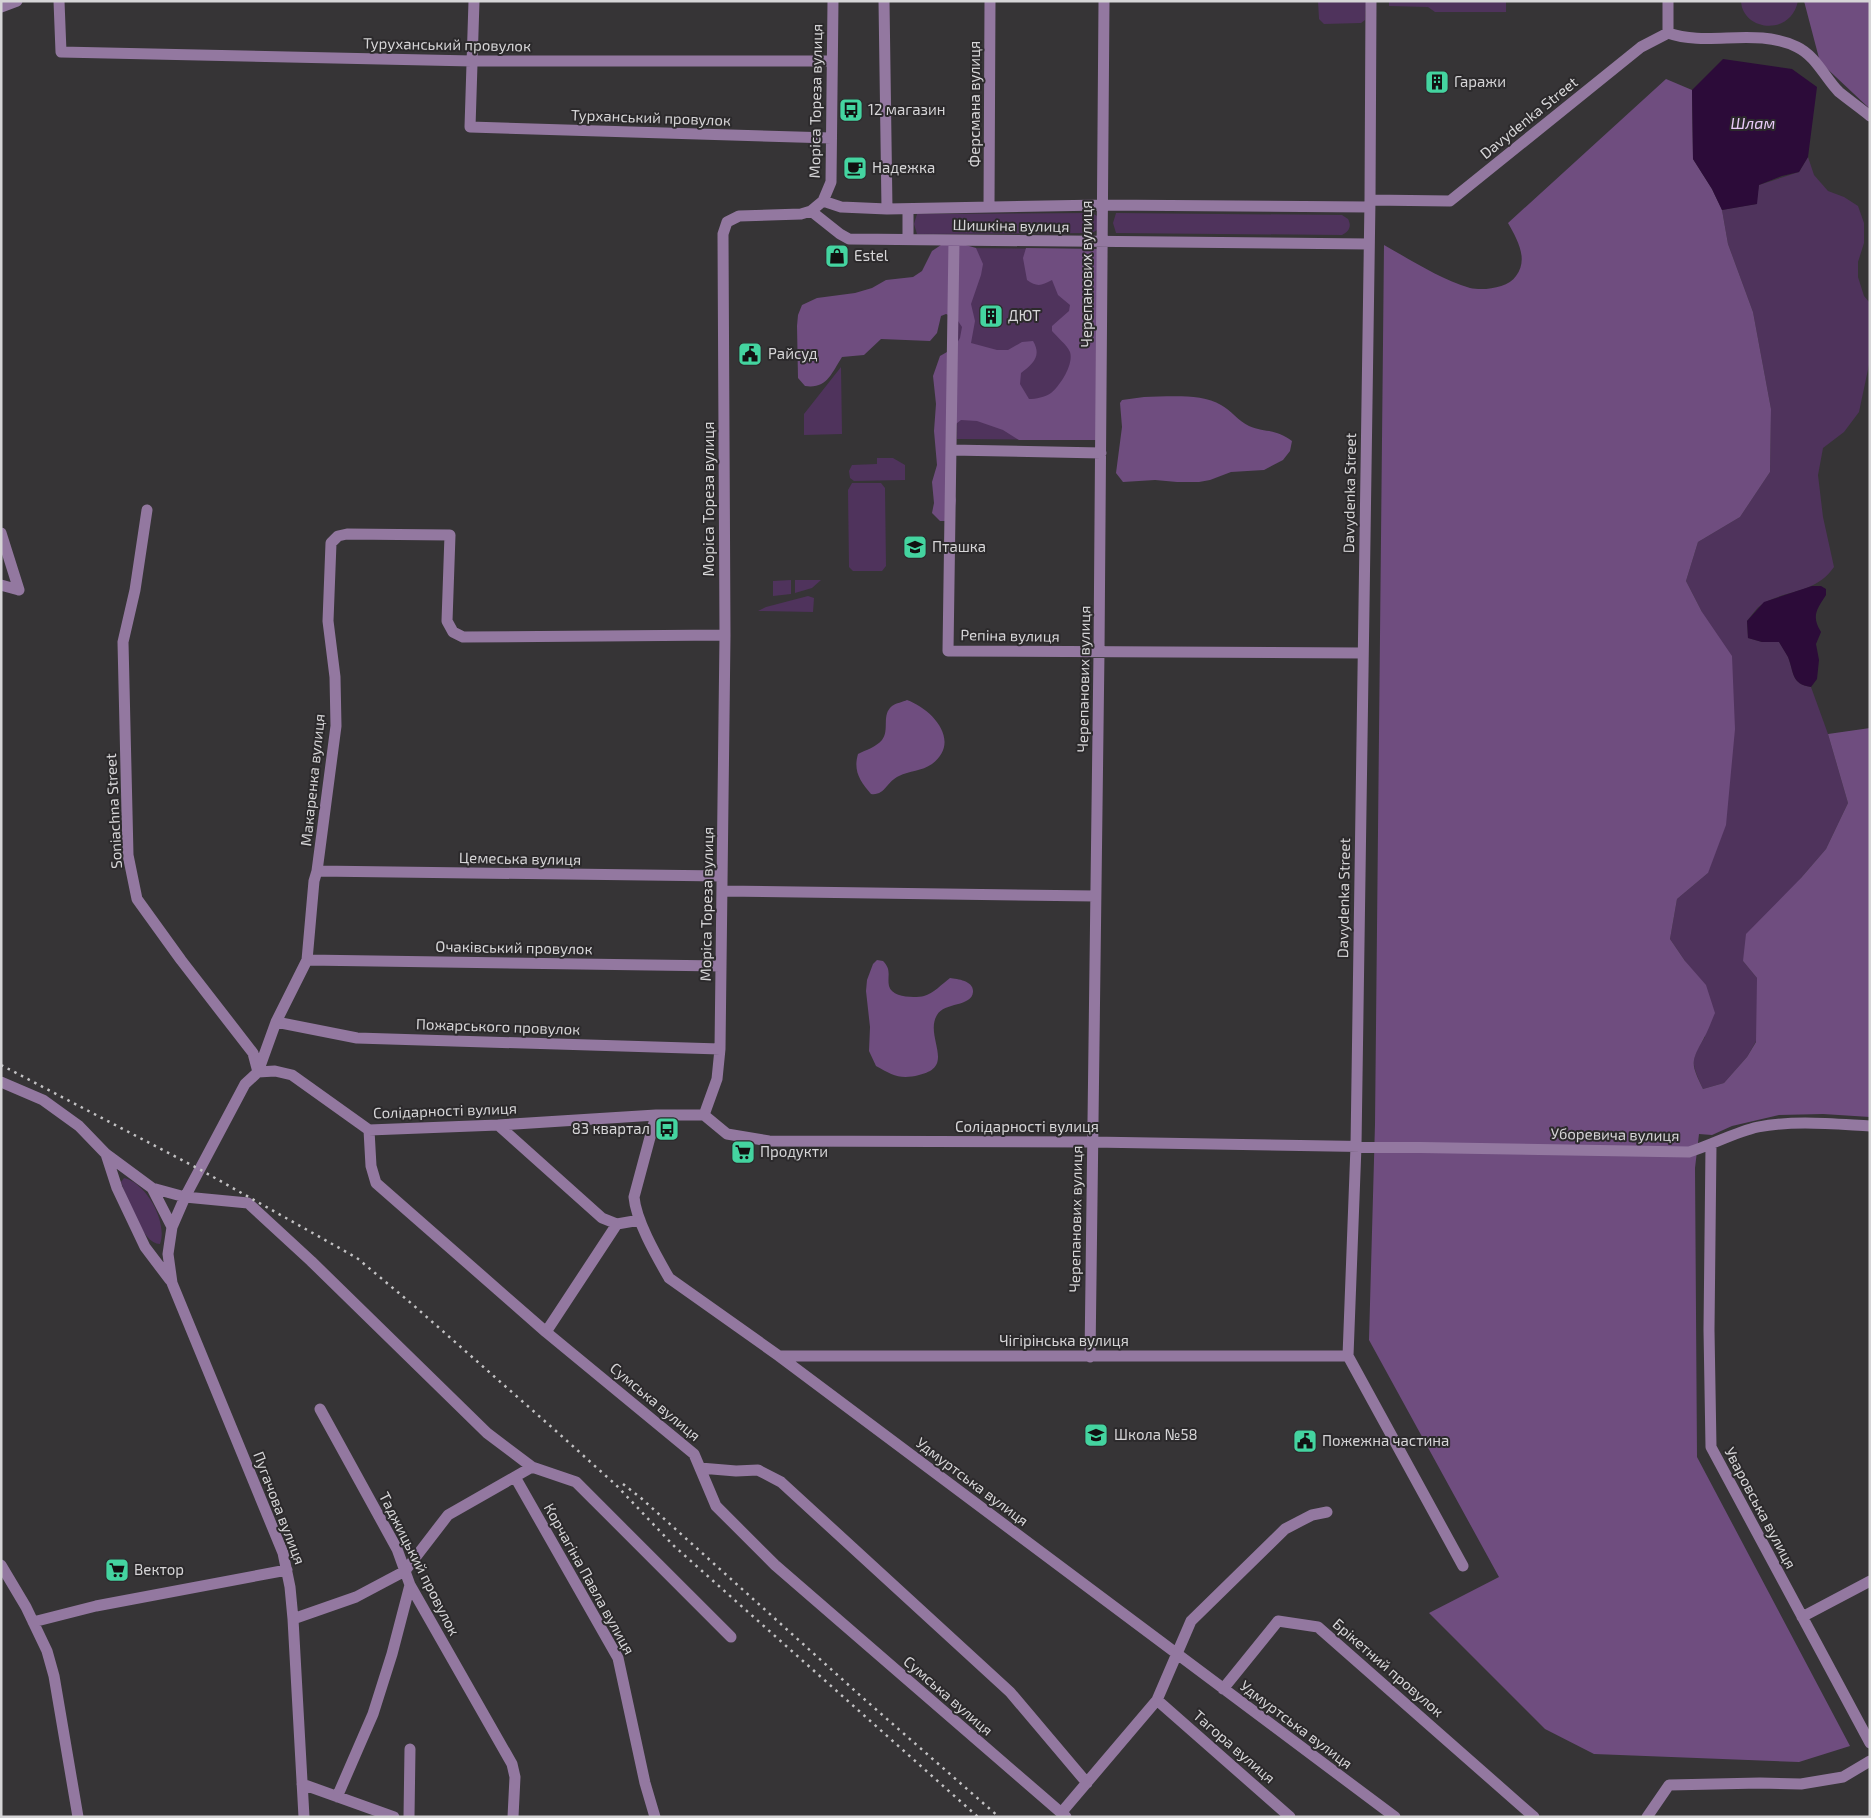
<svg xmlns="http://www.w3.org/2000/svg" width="1871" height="1818" viewBox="0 0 1871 1818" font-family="'Exo 2',sans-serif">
  <rect width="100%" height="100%" fill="#363436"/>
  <!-- green -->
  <path fill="#4f335c" d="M1318 1H1366L1365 20 1361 23 1324 24 1319 19Z
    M1389 1H1506V12H1435L1428 7 1389 6Z
    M1741 1H1798C1790 38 1742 30 1741 1Z
    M1808 157 1814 175 1828 191 1844 197 1858 206 1864 223V243L1858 262V277L1864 296 1870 303V360L1859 412 1844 432 1823 448 1818 475 1823 517 1834 567C1816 593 1791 589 1766 602 1758 605 1752 615 1747 621L1748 638 1762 642H1779C1782 647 1785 651 1788 657 1794 672 1791 684 1811 687L1828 734 1848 803 1826 849 1801 878 1743 961 1757 978 1759 1036 1747 1057 1724 1083 1703 1089C1692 1064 1689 1061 1705 1037L1685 961 1670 939 1677 899 1708 873 1702 612 1686 581 1698 542 1740 517 1770 472 1771 409 1753 312 1728 244 1722 210 1756 204 1759 185 1799 172Z
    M1092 213 1097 216V230L1092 233 917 234 914 224 917 214Z
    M1116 213 1342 215 1348 219C1352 226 1349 232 1342 235L1116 233 1113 223Z
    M958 248 1097 249 1096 440 957 439Z
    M841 367 842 434 804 435V414Z
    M877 458H893L905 465V480L854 481 850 478 849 471 852 465 877 464Z
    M852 483H881L885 488 886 566 882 571H853L849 567 848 490Z
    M791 580V594L773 596V581Z
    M795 580H821L812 588 795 593Z
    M808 596 814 598 813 612 758 611 766 607Z
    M124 1178C147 1183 168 1223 160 1244 142 1244 127 1198 121 1182Z"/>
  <!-- forest -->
  <path fill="#6f4d7f" d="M1804 1H1870V109L1820 62Z
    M1666 79 1692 90 1693 159 1712 189 1722 210 1728 244 1753 312 1771 409 1770 472 1740 517 1698 542 1686 581 1702 612 1732 656 1735 729 1726 825 1708 873 1677 899 1670 939 1685 961 1706 985 1715 1013C1711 1022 1708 1031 1704 1038 1690 1063 1691 1063 1703 1089L1724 1083 1747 1057 1756 1042 1757 978 1743 961 1746 934 1801 878 1826 849 1848 803 1828 734 1870 728V1117L1823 1114 1779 1115 1732 1126 1712 1135 1699 1134 1695 1168 1697 1457 1850 1746 1799 1762 1594 1754 1545 1729 1429 1613 1499 1577 1369 1340 1375 1124 1384 245C1411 260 1440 279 1470 288 1484 291 1508 288 1516 276 1529 259 1517 239 1508 223Z
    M955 242 976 248 983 264 981 275 971 304 975 321 971 343 997 350H1008L1022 342 1033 341C1042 356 1033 364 1021 373L1020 384 1029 399C1036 399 1045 397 1051 393 1060 386 1074 364 1070 352 1067 345 1057 337 1052 331V326L1069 311 1070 305 1058 295 1052 280C1041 286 1037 287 1027 280L1023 258 1026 248 1097 249 1096 440H1019L1003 430 977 421 961 420 952 427 949 473 956 500 954 512 945 521H940L932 513 934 503 932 482 937 465 934 431 936 404 933 376 940 356 954 348 960 338 962 327 956 318 946 314 941 316 937 333 930 341 881 339 864 355 842 357C831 374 827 389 805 386L798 378 797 326 798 315 802 305 817 298 855 293 872 288 886 280 913 277 922 271 932 251 944 243Z
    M1144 397C1166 397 1201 393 1221 405 1231 410 1238 421 1249 426 1265 433 1275 428 1292 441L1290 451 1283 460 1264 470 1231 472 1210 480 1199 482H1177L1155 480 1123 482 1116 473 1122 427 1120 403 1122 400Z
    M907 700C932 709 962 741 932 764 922 771 909 771 899 776 887 781 885 796 871 794 860 781 853 771 858 754 866 750 876 747 882 740 890 730 881 715 892 706 896 703 903 702 907 700Z
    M877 960 883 961C892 970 887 976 889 986 892 998 915 998 924 996 933 994 943 983 950 978 958 979 974 981 973 992 972 1007 944 1002 937 1015 924 1037 957 1067 919 1075 900 1080 892 1075 876 1066L869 1051 870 1027 866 991 867 980 873 964Z"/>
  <!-- water -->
  <path fill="#2c0b39" d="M1723 59 1792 69 1817 87 1808 157 1799 172 1782 176 1759 185 1757 204 1722 210 1712 189 1693 159 1692 90Z
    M1812 586H1821L1826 589V595C1817 609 1811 616 1821 632L1816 644 1819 660 1817 679 1811 687C1791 684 1794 672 1788 657 1785 652 1782 647 1779 642H1762L1748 638 1747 621 1764 602Z"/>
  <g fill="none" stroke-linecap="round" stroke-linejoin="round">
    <!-- minor -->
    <path stroke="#9378a0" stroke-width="11" d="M59 1 61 52 472 61H832
      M474 1 470 127 831 138
      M884 1 887 209
      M1371 1 1370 200 1356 1146 1348 1356 1463 1566
      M1 7 17 1
      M1668 33C1708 47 1756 27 1797 47 1816 56 1825 78 1839 92 1849 100 1860 108 1870 116
      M1668 33V1
      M1370 200 1450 201 1641 47 1668 33
      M823 201 841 207 887 209 1102 205 1369 207
      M989 207 990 1
      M908 209V238
      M811 211 840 234 849 239 1369 244
      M954 240 948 651 1362 653
      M951 450 1101 453
      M147 510 135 590 123 642 128 855 137 899 181 960 253 1053 258 1072
      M1 533 19 590
      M1 585 19 590
      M317 871 722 876
      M722 891 1095 896
      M307 960 721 966
      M276 1022 357 1038 720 1049
      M258 1072 276 1022 307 960 314 881 317 871 336 726 335 677 328 621 331 543 338 536 347 534 450 535 447 621 453 632 463 637 725 635
      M1 1082 43 1100 79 1126 106 1154 152 1188 185 1197 248 1203 311 1261 487 1433 532 1467 576 1482 731 1637
      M656 1115 634 1197C636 1221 657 1257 669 1278L779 1356 1395 1817
      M704 1115 727 1134 769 1141 1092 1142 1689 1152C1712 1145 1735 1132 1758 1127 1794 1120 1833 1124 1870 1126
      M498 1125 602 1218 617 1224 640 1220
      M369 1130 371 1166 376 1183 546 1332 694 1454 716 1506 775 1565 1066 1817
      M1711 1145 1709 1330 1711 1447 1870 1743
      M106 1154 117 1188 145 1247 170 1280
      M152 1188 172 1227
      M546 1332 617 1224
      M779 1356H1348
      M1090 1357 1099 652 1104 1
      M320 1409 397 1549 410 1585 512 1764 515 1777 513 1817
      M700 1468 736 1471 758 1470 781 1482 1010 1692 1087 1783
      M515 1477 618 1658 645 1783 655 1817
      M1 1565 26 1607 47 1651 54 1676 78 1817
      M1802 1617 1870 1581
      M293 1619 356 1597 405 1571 448 1515 532 1467
      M33 1622 96 1606 287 1570
      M1223 1689 1278 1621 1318 1627 1534 1817
      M1157 1700 1290 1817
      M302 1784 394 1817
      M337 1797 373 1714 392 1654 410 1585
      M1061 1813 1157 1700 1191 1621 1285 1529 1312 1515 1327 1512
      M304 1817 293 1619 290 1587 283 1553 172 1283 168 1254 172 1227 185 1197 245 1084 258 1072 275 1071 292 1075 369 1130 498 1125 656 1115H704L717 1079 720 1049 725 635 723 234 727 222 739 216 801 214 811 211 823 201 831 182 833 1
      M409 1817 410 1749
      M1647 1817 1669 1785 1760 1783 1801 1784 1843 1777 1870 1761"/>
    <!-- rail -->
    <path stroke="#c3c2c4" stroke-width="2.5" stroke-dasharray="2.5 5" stroke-linecap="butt" d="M1 1065 199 1169 357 1258 412 1304 556 1431 616 1485 674 1546 978 1817
      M623 1484 641 1498 863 1698 999 1817"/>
  </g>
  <!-- icons -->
  <defs>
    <g id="building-square" transform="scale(1.25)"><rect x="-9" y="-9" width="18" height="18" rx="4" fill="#44d4a0" stroke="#2c2a2c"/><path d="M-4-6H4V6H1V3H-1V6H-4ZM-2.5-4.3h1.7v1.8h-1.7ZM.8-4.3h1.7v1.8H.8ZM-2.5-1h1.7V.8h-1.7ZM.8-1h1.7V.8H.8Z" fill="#111"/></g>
    <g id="bus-square" transform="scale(1.25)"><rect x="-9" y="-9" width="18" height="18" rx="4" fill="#44d4a0" stroke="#2c2a2c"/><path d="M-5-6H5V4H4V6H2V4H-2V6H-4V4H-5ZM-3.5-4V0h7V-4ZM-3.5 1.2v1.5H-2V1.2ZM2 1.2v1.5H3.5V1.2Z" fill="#111"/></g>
    <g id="cafe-square" transform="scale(1.25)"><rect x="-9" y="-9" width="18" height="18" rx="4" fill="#44d4a0" stroke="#2c2a2c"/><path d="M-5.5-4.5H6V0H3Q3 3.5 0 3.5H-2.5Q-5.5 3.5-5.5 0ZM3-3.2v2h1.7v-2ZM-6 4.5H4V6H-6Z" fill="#111"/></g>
    <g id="shop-square" transform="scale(1.25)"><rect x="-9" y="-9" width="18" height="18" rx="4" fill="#44d4a0" stroke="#2c2a2c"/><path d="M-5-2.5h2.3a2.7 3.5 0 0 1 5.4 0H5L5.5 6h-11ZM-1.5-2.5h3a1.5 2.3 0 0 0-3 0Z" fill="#111"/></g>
    <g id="civic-square" transform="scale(1.25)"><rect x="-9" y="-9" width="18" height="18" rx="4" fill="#44d4a0" stroke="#2c2a2c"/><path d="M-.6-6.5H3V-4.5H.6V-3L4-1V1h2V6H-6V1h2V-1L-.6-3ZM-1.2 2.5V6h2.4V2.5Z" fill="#111"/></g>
    <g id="school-square" transform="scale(1.25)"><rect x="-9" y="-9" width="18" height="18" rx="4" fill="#44d4a0" stroke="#2c2a2c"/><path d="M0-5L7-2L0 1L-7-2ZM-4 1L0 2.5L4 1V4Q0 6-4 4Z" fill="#111"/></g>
    <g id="supermarket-square" transform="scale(1.25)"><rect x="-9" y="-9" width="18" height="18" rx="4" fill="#44d4a0" stroke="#2c2a2c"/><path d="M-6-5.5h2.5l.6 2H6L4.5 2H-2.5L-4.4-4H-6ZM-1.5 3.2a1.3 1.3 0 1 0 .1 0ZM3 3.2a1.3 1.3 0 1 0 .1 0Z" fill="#111"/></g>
  </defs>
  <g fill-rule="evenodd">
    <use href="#building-square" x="1437" y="82"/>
    <use href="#bus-square" x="851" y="110"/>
    <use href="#cafe-square" x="855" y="168"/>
    <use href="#shop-square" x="837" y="256"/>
    <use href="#building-square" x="991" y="316"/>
    <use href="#civic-square" x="750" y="354"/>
    <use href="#school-square" x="915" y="547"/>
    <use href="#bus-square" x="667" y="1129"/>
    <use href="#supermarket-square" x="743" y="1152"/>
    <use href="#school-square" x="1096" y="1435"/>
    <use href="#civic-square" x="1305" y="1441"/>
    <use href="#supermarket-square" x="117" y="1570"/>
  </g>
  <g text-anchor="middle" stroke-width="4" stroke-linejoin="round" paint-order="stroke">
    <!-- street labels -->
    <g font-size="15" fill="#d6d5d7" stroke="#2c2a2c">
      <text transform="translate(447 45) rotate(1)" y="5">Туруханський провулок</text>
      <text transform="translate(816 101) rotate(-89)" y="5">Моріса Тореза вулиця</text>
      <text transform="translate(975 104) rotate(-90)" y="5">Ферсмана вулиця</text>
      <text transform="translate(651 118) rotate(2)" y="5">Турханський провулок</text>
      <text transform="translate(1529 118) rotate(-39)" y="5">Davydenka Street</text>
      <text transform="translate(1011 226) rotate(1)" y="5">Шишкiна вулиця</text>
      <text transform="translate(1087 274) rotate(-90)" y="5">Черепанових вулиця</text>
      <text transform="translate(1350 493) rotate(-89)" y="5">Davydenka Street</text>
      <text transform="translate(709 499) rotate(-90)" y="5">Моріса Тореза вулиця</text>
      <text transform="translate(1010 636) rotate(1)" y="5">Репiна вулиця</text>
      <text transform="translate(1084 679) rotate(-89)" y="5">Черепанових вулиця</text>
      <text transform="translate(313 780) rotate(-84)" y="5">Макаренка вулиця</text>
      <text transform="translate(114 811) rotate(-93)" y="5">Soniachna Street</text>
      <text transform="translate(520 859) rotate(1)" y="5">Цемеська вулиця</text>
      <text transform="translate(1344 898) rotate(-89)" y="5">Davydenka Street</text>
      <text transform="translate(707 904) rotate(-89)" y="5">Моріса Тореза вулиця</text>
      <text transform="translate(514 948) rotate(1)" y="5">Очакiвський провулок</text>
      <text transform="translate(498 1027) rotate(2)" y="5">Пожарського провулок</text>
      <text transform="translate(445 1111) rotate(-2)" y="5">Солідарності вулиця</text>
      <text x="1027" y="1132">Солідарності вулиця</text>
      <text transform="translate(1615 1135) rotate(1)" y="5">Уборевича вулиця</text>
      <text transform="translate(1076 1219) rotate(-89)" y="5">Черепанових вулиця</text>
      <text x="1064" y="1346">Чiгiрiнська вулиця</text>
      <text transform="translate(655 1402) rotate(40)" y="5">Сумська вулиця</text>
      <text transform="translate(972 1482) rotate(37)" y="5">Удмуртська вулиця</text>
      <text transform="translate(279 1508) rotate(69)" y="5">Пугачова вулиця</text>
      <text transform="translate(1760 1508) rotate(62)" y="5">Уваровська вулиця</text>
      <text transform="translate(419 1564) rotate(63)" y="5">Таджицький провулок</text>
      <text transform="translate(589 1579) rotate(61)" y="5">Корчагіна Павла вулиця</text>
      <text transform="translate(1388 1668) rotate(41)" y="5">Брiкетний провулок</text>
      <text transform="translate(948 1696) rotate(41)" y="5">Сумська вулиця</text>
      <text transform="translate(1296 1725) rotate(37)" y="5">Удмуртська вулиця</text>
      <text transform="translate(1234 1747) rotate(41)" y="5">Тагора вулиця</text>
    </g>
    <!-- poi labels -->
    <g font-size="15" fill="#d6d5d7" stroke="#2c2a2c" text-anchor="start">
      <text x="1454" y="87">Гаражи</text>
      <text x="868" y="115">12 магазин</text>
      <text x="872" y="173">Надежка</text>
      <text x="854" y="261">Estel</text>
      <text x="1008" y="321">ДЮТ</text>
      <text x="768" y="359">Райсуд</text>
      <text x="932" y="552">Пташка</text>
      <text x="650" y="1134" text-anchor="end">83 квартал</text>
      <text x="760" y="1157">Продукти</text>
      <text x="1114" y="1440">Школа №58</text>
      <text x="1322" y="1446">Пожежна частина</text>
      <text x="134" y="1575">Вектор</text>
    </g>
    <!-- water labels -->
    <g font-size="16" font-style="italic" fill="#e9caf8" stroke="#2c2a2c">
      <text x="1753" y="129">Шлам</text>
    </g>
  </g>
  <!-- border -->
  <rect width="1871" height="1818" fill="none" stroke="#d6d5d7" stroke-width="5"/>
</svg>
